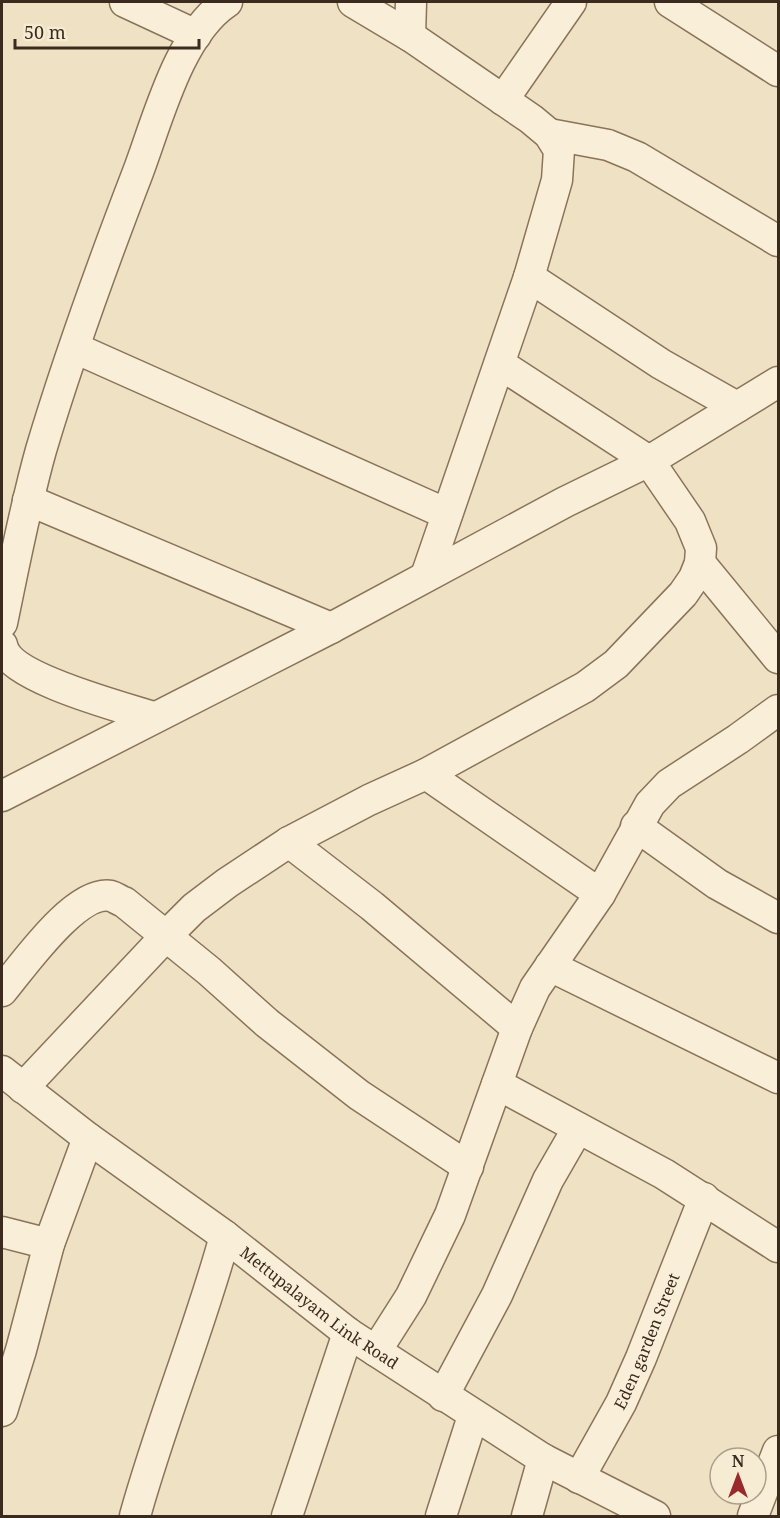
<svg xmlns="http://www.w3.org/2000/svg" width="780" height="1518" viewBox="0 0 780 1518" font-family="'Noto Serif',serif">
  <rect width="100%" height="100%" fill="#efe2c4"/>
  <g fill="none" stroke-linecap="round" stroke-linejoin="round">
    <!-- minor casing -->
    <g stroke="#8a735a" stroke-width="33">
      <g id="minor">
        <path d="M125 2 196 35"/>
        <path d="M353 2 410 36 531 119 549 134 559 150 557 180 529 277 426 576"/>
        <path d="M670 2 778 71"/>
        <path d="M410 36 411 2"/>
        <path d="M503 100 571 2"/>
        <path d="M549 134 608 145 637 157 778 241"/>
        <path d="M529 277 661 364 737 407"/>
        <path d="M75 348 447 514"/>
        <path d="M28 500 331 628"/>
        <path d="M700 563 778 658"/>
        <path d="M2 623C14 565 25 507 41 450 69 356 103 263 138 172 158 119 179 34 227 2"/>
        <path d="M2 645C8 678 122 707 153 717"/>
        <path d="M426 774 600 894"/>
        <path d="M2 796 331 628 565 502 649 461 778 382"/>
        <path d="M636 826 717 884 778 918"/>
        <path d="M289 842 372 906 517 1028"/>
        <path d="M550 966 778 1078"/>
        <path d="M2 991C23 966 76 889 111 896 115 897 120 901 124 902L209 971 267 1023 359 1095 468 1167"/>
        <path id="s1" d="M2 1071 88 1138 225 1236 348 1333 543 1459 655 1516"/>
        <path d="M497 1084 664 1174 778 1247"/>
        <path d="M23 1088 165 937 194 908 227 883 289 842 369 800 426 774 585 687 616 664 683 594 694 578 700 563 701 548 690 521 649 461 500 364"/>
        <path d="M2 1232 49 1244"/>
        <path d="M376 1351 411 1296 450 1215 517 1028 535 988 600 894 650 804 669 784 738 739 778 710"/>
        <path d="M443 1396 497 1295 548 1180 578 1128"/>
        <path d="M2 1411 21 1350 49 1244 88 1138"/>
        <path id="s2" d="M579 1478 621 1403 641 1358 704 1198"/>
        <path d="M135 1516C161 1422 199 1331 225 1236"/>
        <path d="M287 1516 348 1333"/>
        <path d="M441 1516 473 1416"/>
        <path d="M527 1516 543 1459"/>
        <path d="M753 1516 778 1451"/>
      </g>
    </g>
    <!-- minor -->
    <use href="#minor" stroke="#f9efd8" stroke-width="30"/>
  </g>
  <g text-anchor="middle" stroke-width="6" stroke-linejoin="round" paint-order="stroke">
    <!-- street labels -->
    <g font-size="16" fill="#3a2b1e" stroke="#f6ecd4">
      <text dy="6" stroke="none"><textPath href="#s1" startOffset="396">Mettupalayam Link Road</textPath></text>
      <text dy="6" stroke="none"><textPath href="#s2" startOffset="153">Eden garden Street</textPath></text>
    </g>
  </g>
  <!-- border -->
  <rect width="780" height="1518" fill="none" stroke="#3a2b1e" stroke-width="6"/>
  <!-- north arrow -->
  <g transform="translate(738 1476)"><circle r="28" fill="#f6ecd4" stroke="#ab9f8b" stroke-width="1.5"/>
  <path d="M0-4.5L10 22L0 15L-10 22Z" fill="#9a292b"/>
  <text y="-9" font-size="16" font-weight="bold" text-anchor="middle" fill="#3a2b1e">N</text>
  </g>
  <!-- scale -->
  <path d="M15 39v9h184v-9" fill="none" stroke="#3a2b1e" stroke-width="3"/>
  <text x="24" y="39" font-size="18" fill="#3a2b1e" stroke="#f6ecd4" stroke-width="4.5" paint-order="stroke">50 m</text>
</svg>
